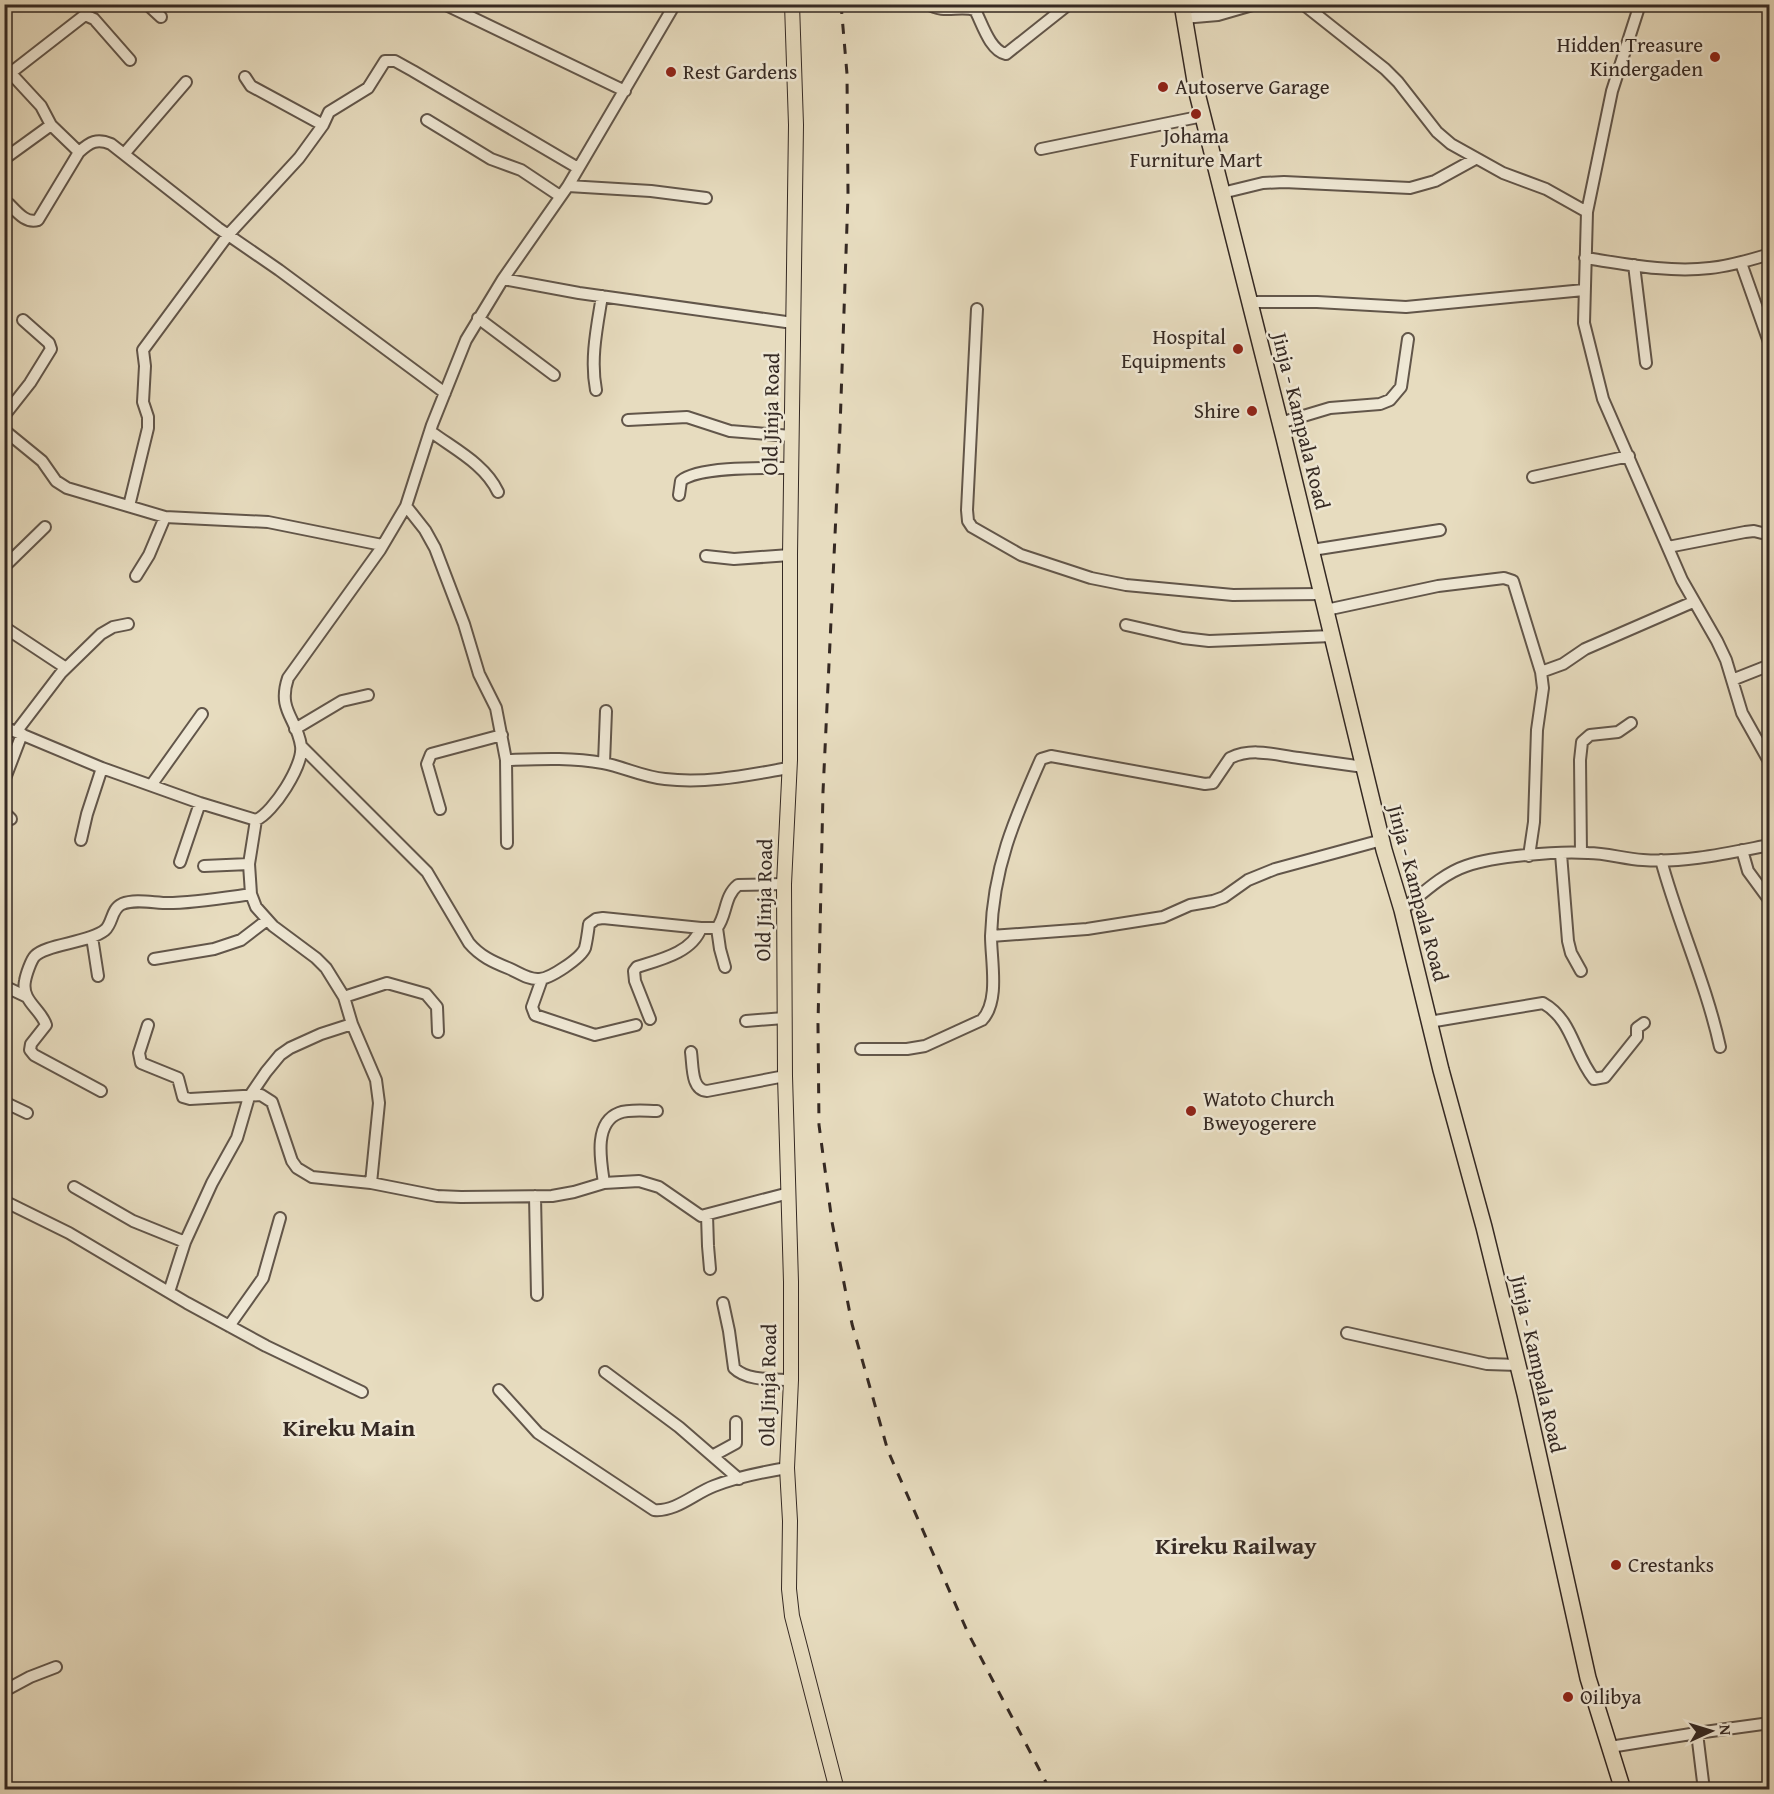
<svg xmlns="http://www.w3.org/2000/svg" width="1774" height="1794" viewBox="0 0 1774 1794" font-family="'Gentium Book Plus',serif">
  <rect width="100%" height="100%" fill="#e7dcbf"/>
  <filter id="stains"><feTurbulence type="fractalNoise" baseFrequency=".00333" numOctaves="4"/><feColorMatrix values="0 0 0 0 .2 0 0 0 0 .09 0 0 0 0 .02 0 0 0 .5 -.17"/></filter>
  <radialGradient id="worn" r=".72"><stop offset=".6" stop-color="#630" stop-opacity="0"/><stop offset="1" stop-color="#630" stop-opacity=".3"/></radialGradient>
  <g fill="none" stroke-linecap="round" stroke-linejoin="round">
    <!-- minor casing -->
    <g stroke="#62564a" stroke-width="14">
      <path id="minor" d="M147 4 161 17
        M444 4 625 91
        M928 4C943 14 960 5 975 10 982 23 990 51 1006 54L1069 4
        M1303 4 1385 69 1398 82 1437 132 1451 144 1503 173 1546 189 1587 212
        M1640 4 1612 91 1587 212 1584 323 1603 399 1682 580 1717 641 1726 660 1742 713 1770 763
        M1183 18 1218 15 1256 4
        M4 66 41 106 51 125 79 152C90 142 97 138 111 144L218 228 279 270 445 393
        M245 77 251 86 323 125
        M4 78 85 15 94 19 130 60
        M427 120 491 159 521 170 560 196
        M1041 149 1203 116
        M124 154 186 82
        M4 159 51 125
        M568 186 651 191 706 198
        M1222 193 1263 183 1284 182 1410 188 1435 181 1475 159
        M9 204C17 212 26 224 38 220L79 152
        M1585 258C1625 264 1670 273 1710 268 1731 266 1750 260 1770 254
        M1741 263 1770 345
        M1634 265 1646 363
        M503 279 579 293 793 323
        M1249 302H1317L1406 307 1584 290
        M977 309 967 510 968 521 972 527 1021 555 1091 578 1126 585 1233 595 1322 594
        M478 318 554 375
        M596 390C590 359 597 327 602 296
        M4 416 30 383 51 349 49 343 23 320
        M628 420 687 417 730 431 791 436
        M1280 423 1330 408 1380 404 1390 400 1401 387 1408 339
        M4 430 42 461 56 481 67 488 165 517 268 522 382 545
        M430 431C454 449 485 464 498 492
        M1533 477 1629 456
        M679 495 681 481C698 466 767 468 791 468
        M129 506 148 428V417L143 402 145 366 143 350 228 235 299 158 323 125 329 112 368 88 385 61H395L413 71 578 168
        M406 506 425 530 435 548 464 624 479 674 496 708 506 760 507 843
        M1668 547 1745 532 1754 531 1770 535
        M1312 550 1440 530
        M706 556 734 559 790 555
        M4 567 45 527
        M136 576 149 555 165 517
        M1326 610 1438 586 1504 578 1513 581 1541 672 1543 688 1537 730 1534 822 1529 856
        M1126 625 1183 638 1209 641 1332 636
        M4 627 66 668
        M1541 672 1563 664 1585 649 1693 602
        M1732 680 1770 665
        M4 727 102 768 200 803 256 820C273 813 304 765 301 746 297 718 277 711 288 678L380 550 406 506 432 425 466 340 503 279 568 186 675 4
        M295 729 342 701 368 695
        M16 732 61 673 101 634 113 627 128 624
        M302 747 427 872 469 943C480 956 493 962 508 968 518 972 528 980 539 979 550 979 581 958 585 948 587 940 588 932 589 924L596 919 603 918 701 928H717C727 915 724 896 738 885L784 884
        M506 760C537 759 571 757 603 763 624 767 643 777 665 779 707 784 748 775 789 768
        M604 763 606 711
        M4 781 22 734
        M152 784 202 714
        M440 809 427 764 431 754 502 735
        M4 812 11 819
        M256 820 249 864 251 894 256 907 273 926 316 958 326 968 344 997 352 1024 376 1080 379 1103 371 1183
        M81 840 87 814 102 768
        M1742 850 1748 871 1770 901
        M1581 853 1580 760 1582 742 1590 735 1618 732 1631 723
        M1561 854 1568 941 1571 953 1581 971
        M1661 860C1678 923 1706 983 1720 1047
        M180 862 200 803
        M204 866 249 864
        M1402 910C1421 895 1442 874 1466 866 1494 856 1558 851 1588 853 1607 853 1624 859 1643 860 1685 863 1728 853 1770 845
        M717 928 720 949 725 967
        M991 936 1087 929 1163 917 1190 905 1213 901 1224 897 1248 880 1275 869 1382 840
        M92 937 98 976
        M154 959 214 949 241 940 267 920
        M542 979 532 1007 535 1015 595 1035 636 1025
        M4 986 25 996
        M344 997 387 983 426 994 437 1007 438 1032
        M650 1019 635 981 634 971 637 967C659 960 692 953 701 928
        M746 1021 784 1018
        M1429 1022 1543 1003C1573 1020 1573 1053 1594 1079L1605 1077 1637 1037V1028L1644 1023
        M148 1025 139 1053 141 1063 178 1078 183 1097 190 1099 261 1095 272 1102 292 1161 297 1168 312 1177 371 1183 437 1196 461 1197 552 1196 574 1192 604 1183 639 1181 659 1187 701 1216 789 1193
        M861 1049H907L925 1046 982 1020C1000 1001 991 961 991 936 993 868 1014 820 1041 759L1051 756 1205 784 1213 783 1230 758C1253 747 1275 755 1299 758 1320 761 1342 764 1364 767
        M691 1052C693 1066 691 1090 707 1091L785 1076
        M101 1091 34 1055 30 1050 31 1044 46 1025C41 1009 21 1001 25 981 26 975 31 960 35 956 46 944 89 943 105 930 113 923 111 909 122 904 137 898 157 904 173 903 199 902 225 898 251 894
        M4 1102 27 1113
        M604 1183C601 1162 593 1123 619 1113 629 1109 646 1111 657 1111
        M74 1187 133 1221 185 1242
        M535 1196 537 1295
        M4 1201 69 1233 187 1303 266 1346 362 1392
        M707 1215 708 1246 710 1269
        M169 1292 185 1242 212 1183 237 1138 249 1097 266 1072 280 1055 290 1048 321 1034 352 1024
        M723 1303 729 1331 734 1368C747 1381 772 1379 791 1380
        M229 1326 263 1278 280 1218
        M1347 1333 1487 1364 1518 1365
        M605 1372 679 1427 739 1479
        M499 1390 538 1433 654 1510C676 1512 695 1493 714 1486 737 1477 763 1472 787 1468
        M714 1455 736 1443V1422
        M4 1691 30 1677 56 1667
        M1610 1747 1697 1733
        M1704 1790 1697 1733 1770 1723"/>
    </g>
    <!-- major casing -->
    <g stroke="#352923" stroke-width="16">
      <path id="major" d="M792 4 796 125 790 555V760L784 884 785 1076 791 1282V1380L787 1468 790 1521 789 1589 792 1616 837 1790"/>
    </g>
    <!-- highway casing -->
    <g stroke="#352923" stroke-width="18">
      <path id="highway" d="M1182 4 1197 93 1284 438 1384 850 1402 910 1441 1070 1484 1227 1525 1394 1588 1678 1623 1790"/>
    </g>
    <!-- minor -->
    <use href="#minor" stroke="#efe8d5" stroke-width="10"/>
    <!-- major -->
    <use href="#major" stroke="#e7dcbf" stroke-width="14"/>
    <!-- highway -->
    <use href="#highway" stroke="#e7dcbf" stroke-width="15"/>
    <!-- rail -->
    <path stroke="#352923" stroke-width="3" stroke-dasharray="10 10" stroke-linecap="butt" d="M841 4 847 74 848 195 840 428 823 792 818 1024 819 1125 832 1222 852 1324 888 1451 968 1633 1050 1790"/>
  </g>
  <!-- markers -->
  <g fill="#8f2418" stroke="#efe8d5" stroke-width="2">
    <circle cx="1715" cy="57" r="6"/>
    <circle cx="671" cy="72" r="6"/>
    <circle cx="1163" cy="87" r="6"/>
    <circle cx="1196" cy="114" r="6"/>
    <circle cx="1238" cy="349" r="6"/>
    <circle cx="1252" cy="411" r="6"/>
    <circle cx="1191" cy="1111" r="6"/>
    <circle cx="1616" cy="1565" r="6"/>
    <circle cx="1568" cy="1697" r="6"/>
  </g>
  <g text-anchor="middle" stroke-width="5" stroke-linejoin="round" paint-order="stroke">
    <!-- poi labels -->
    <g font-size="21" fill="#352923" stroke="#efe8d5" text-anchor="start">
      <text x="1703" y="52" text-anchor="end">Hidden Treasure<tspan x="1703" dy="24">Kindergaden</tspan></text>
      <text x="683" y="79">Rest Gardens</text>
      <text x="1175" y="94">Autoserve Garage</text>
      <text x="1196" y="143" text-anchor="middle">Johama<tspan x="1196" dy="24">Furniture Mart</tspan></text>
      <text x="1226" y="344" text-anchor="end">Hospital<tspan x="1226" dy="24">Equipments</tspan></text>
      <text x="1240" y="418" text-anchor="end">Shire</text>
      <text x="1203" y="1106">Watoto Church<tspan x="1203" dy="24">Bweyogerere</tspan></text>
      <text x="1628" y="1572">Crestanks</text>
      <text x="1580" y="1704">Oilibya</text>
    </g>
    <!-- street labels -->
    <g font-size="21" fill="#352923" stroke="#efe8d5">
      <text transform="translate(771 414) rotate(-89)" y="7">Old Jinja Road</text>
      <text transform="translate(1301 421) rotate(76)" y="7">Jinja - Kampala Road</text>
      <text transform="translate(1418 893) rotate(75)" y="7">Jinja - Kampala Road</text>
      <text transform="translate(764 900) rotate(-89)" y="7">Old Jinja Road</text>
      <text transform="translate(1538 1364) rotate(77)" y="7">Jinja - Kampala Road</text>
      <text transform="translate(768 1385) rotate(-89)" y="7">Old Jinja Road</text>
    </g>
    <!-- quarter labels -->
    <g font-size="24" font-weight="bold" fill="#352923" stroke="#efe8d5">
      <text x="349" y="1436">Kireku Main</text>
      <text x="1236" y="1554">Kireku Railway</text>
    </g>
  </g>
  <!-- margin -->
  <rect width="1774" height="1794" fill="none" stroke="#e7dcbf" stroke-width="24"/>
  <rect x="6" y="6" width="1762" height="1782" fill="none" stroke="#352923" stroke-width="3"/>
  <rect x="12" y="12" width="1750" height="1770" fill="none" stroke="#352923" stroke-width="1.5"/>
  <!-- north arrow -->
  <g transform="translate(1711 1731) rotate(86)" stroke="#efe8d5" stroke-width="4.5" paint-order="stroke">
  <path d="M0-4.5L10 22L0 15L-10 22Z" fill="#352923"/>
  <text y="-9" font-size="16" font-weight="bold" text-anchor="middle" fill="#352923">N</text>
  </g>
  <rect width="100%" height="100%" filter="url(#stains)"/>
  <rect width="100%" height="100%" fill="url(#worn)"/>
</svg>
